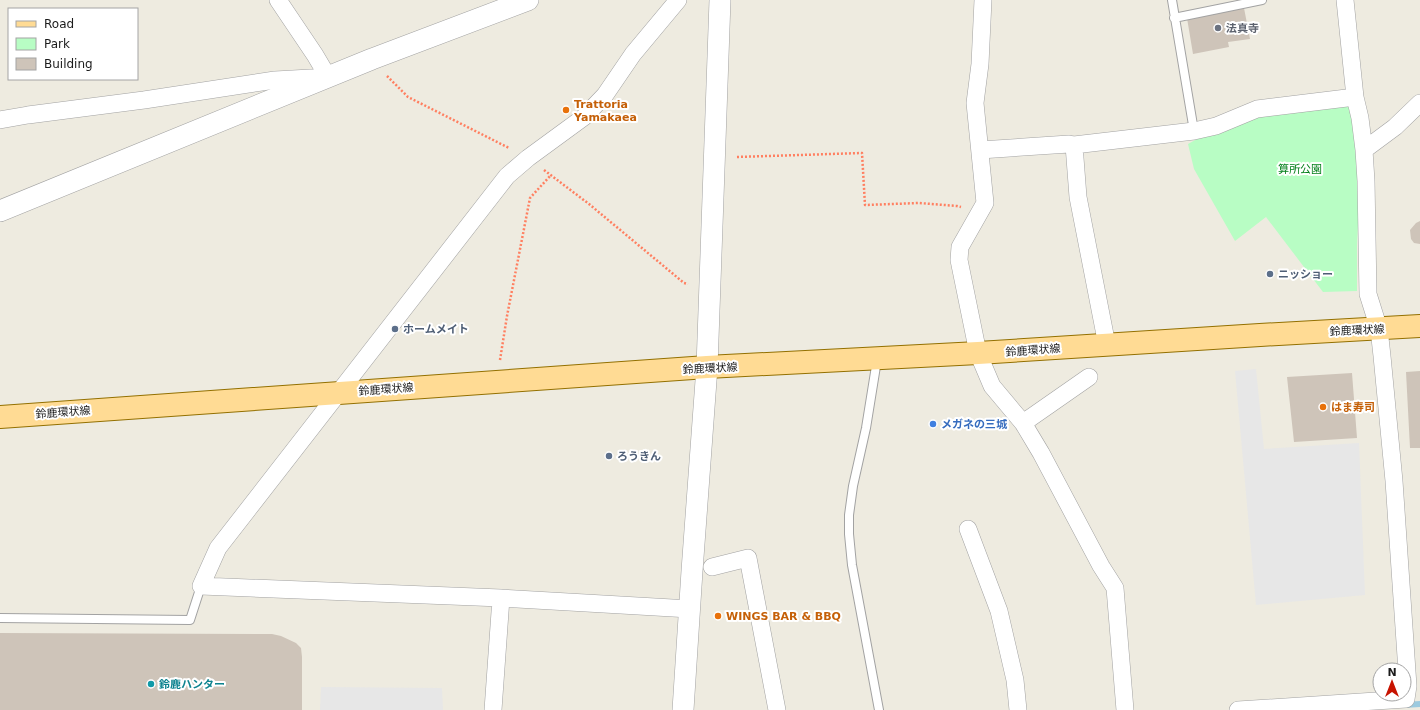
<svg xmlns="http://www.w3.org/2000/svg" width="1420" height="710" viewBox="0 0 1420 710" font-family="'DejaVu Sans','Noto Sans JP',sans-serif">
  <rect width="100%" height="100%" fill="#eeebe0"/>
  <!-- park -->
  <path fill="#b8fdc4" d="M1349 104 1354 107 1359 203 1357 246V291L1323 292 1266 217 1235 241 1194 169 1188 144 1204 135 1259 113Z"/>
  <!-- parking -->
  <path fill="#e7e7e7" d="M1256 369 1264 449 1359 443 1365 595 1256 605 1235 371Z
    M321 687 442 688 443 710H320Z"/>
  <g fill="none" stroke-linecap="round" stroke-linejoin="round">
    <!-- stream -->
    <path stroke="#9ccadf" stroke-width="6" d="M1404 705 1420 704"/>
  </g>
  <!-- building -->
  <path fill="#cec4b9" d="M1244 8 1250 39 1228 42 1229 47 1193 54 1187 18Z
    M1420 221V244L1414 243 1411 239 1410 230 1416 223Z
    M1420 371V448H1410L1406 372Z
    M1352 373 1357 438 1294 442 1287 377Z
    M0 633 272 634 281 636 296 643 301 648 302 657V710H0Z"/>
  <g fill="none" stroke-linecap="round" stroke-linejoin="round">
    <!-- service casing -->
    <g stroke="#a2a2a2" stroke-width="10">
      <path id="service" d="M1172 0 1194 131
        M1174 18 1262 0
        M877 360 866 428 853 486 849 515V534L852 565 879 710
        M0 618 190 620 201 586"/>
    </g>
    <!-- minor casing -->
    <g stroke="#a2a2a2" stroke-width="18">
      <path id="minor" d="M678 0 633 54 605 95 584 117 528 158 507 176 218 548 201 586 501 598 690 609
        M983 0 980 64 975 103 985 203 960 247 959 260 978 353 992 386 1023 423 1041 453 1101 566 1115 588 1125 710
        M0 120 28 115 144 100 275 80 328 77 315 55 278 0
        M1074 145 1078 197 1107 345
        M980 150 1069 144 1074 145 1194 131 1216 126 1257 109 1355 97
        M1364 150 1395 127 1420 103
        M1023 423 1089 377
        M968 529 999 611 1015 680 1018 710
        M712 567 748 558 777 710
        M493 710 501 598
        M1238 710 1406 699 1408 686 1394 481 1382 356 1379 329 1368 294 1366 181 1364 150 1360 118 1355 97 1345 0"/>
    </g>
    <!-- tertiary casing -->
    <g stroke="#a2a2a2" stroke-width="22">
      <path id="tertiary" d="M0 211 372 59 528 0
        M683 710 692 571 707 367 720 0"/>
    </g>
    <!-- primary casing -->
    <g stroke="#937000" stroke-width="24">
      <path id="primary" d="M0 417 707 367 978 353 1260 335 1420 326"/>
    </g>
    <!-- path -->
    <path stroke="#ff7f60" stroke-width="2.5" stroke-dasharray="2 2" stroke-linecap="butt" d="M387 76 408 97 509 148
      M737 157 862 153 865 205 919 203 957 206 961 207
      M544 170 589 204 684 283 688 284
      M500 360 507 316 530 198 551 175"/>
    <!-- service -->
    <use href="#service" stroke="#fff" stroke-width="8"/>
    <!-- minor -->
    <use href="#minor" stroke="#fff" stroke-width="17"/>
    <!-- tertiary -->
    <use href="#tertiary" stroke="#fff" stroke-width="21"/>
    <!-- primary -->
    <use href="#primary" stroke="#ffdb94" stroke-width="22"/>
  </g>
  <!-- markers -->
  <circle fill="#6b7280" stroke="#fff" stroke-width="1.5" cx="1218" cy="28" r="4"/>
  <g fill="#e8710a" stroke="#fff" stroke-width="1.5">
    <circle cx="566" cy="110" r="4"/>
    <circle cx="1323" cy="407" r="4"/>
    <circle cx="718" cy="616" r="4"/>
  </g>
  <g fill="#5c6f8a" stroke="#fff" stroke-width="1.5">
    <circle cx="1270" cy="274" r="4"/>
    <circle cx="395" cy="329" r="4"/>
    <circle cx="609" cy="456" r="4"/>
  </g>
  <circle fill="#3f7fe0" stroke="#fff" stroke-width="1.5" cx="933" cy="424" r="4"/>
  <circle fill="#0f9aa8" stroke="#fff" stroke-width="1.5" cx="151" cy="684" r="4"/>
  <g text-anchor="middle" stroke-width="4" stroke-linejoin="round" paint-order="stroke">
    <!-- worship labels -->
    <g font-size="11" font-weight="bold" fill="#5b616d" stroke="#fff" text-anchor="start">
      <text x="1226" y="32">法真寺</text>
    </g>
    <!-- food labels -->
    <g font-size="11" font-weight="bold" fill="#c56008" stroke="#fff" text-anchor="start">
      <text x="574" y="108">Trattoria<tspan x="574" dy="13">Yamakaea</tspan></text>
      <text x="1331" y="411">はま寿司</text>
      <text x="726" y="620">WINGS BAR &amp; BBQ</text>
    </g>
    <!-- park labels -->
    <g font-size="11" fill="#037f1a" stroke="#fff">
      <text x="1300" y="173">算所公園</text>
    </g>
    <!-- service labels -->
    <g font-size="11" font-weight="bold" fill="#4e5e75" stroke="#fff" text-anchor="start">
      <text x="1278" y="278">ニッショー</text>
      <text x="403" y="333">ホームメイト</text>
      <text x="617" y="460">ろうきん</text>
    </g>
    <!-- street labels -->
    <g font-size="11" fill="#1b1b1b" stroke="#fff">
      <text transform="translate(1357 330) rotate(-3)" y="4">鈴鹿環状線</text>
      <text transform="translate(1033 350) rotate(-4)" y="4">鈴鹿環状線</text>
      <text transform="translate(710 368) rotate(-3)" y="4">鈴鹿環状線</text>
      <text transform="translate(386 389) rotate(-4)" y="4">鈴鹿環状線</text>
      <text transform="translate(63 412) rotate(-4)" y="4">鈴鹿環状線</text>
    </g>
    <!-- shop labels -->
    <g font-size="11" font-weight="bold" fill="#366cbe" stroke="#fff" text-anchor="start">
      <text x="941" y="428">メガネの三城</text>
    </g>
    <!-- culture labels -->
    <g font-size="11" font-weight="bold" fill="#0d838f" stroke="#fff" text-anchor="start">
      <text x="159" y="688">鈴鹿ハンター</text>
    </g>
  </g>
  <!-- legend -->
  <rect x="8" y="8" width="130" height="72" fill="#ffffff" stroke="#a4a4a4"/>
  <rect x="16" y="21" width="20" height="6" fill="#ffdb94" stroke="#a4a4a4"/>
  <text x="44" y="28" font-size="12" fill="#1b1b1b">Road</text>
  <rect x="16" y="38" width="20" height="12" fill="#b8fdc4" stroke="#a4a4a4"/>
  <text x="44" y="48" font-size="12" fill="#1b1b1b">Park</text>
  <rect x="16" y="58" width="20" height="12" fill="#cec4b9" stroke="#a4a4a4"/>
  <text x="44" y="68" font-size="12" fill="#1b1b1b">Building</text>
  <!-- north arrow -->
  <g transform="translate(1392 682)"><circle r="19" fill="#ffffff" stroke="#a4a4a4"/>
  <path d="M0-3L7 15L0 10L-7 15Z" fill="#c71300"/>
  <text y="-6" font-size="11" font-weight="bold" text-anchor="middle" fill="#1b1b1b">N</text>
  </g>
</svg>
